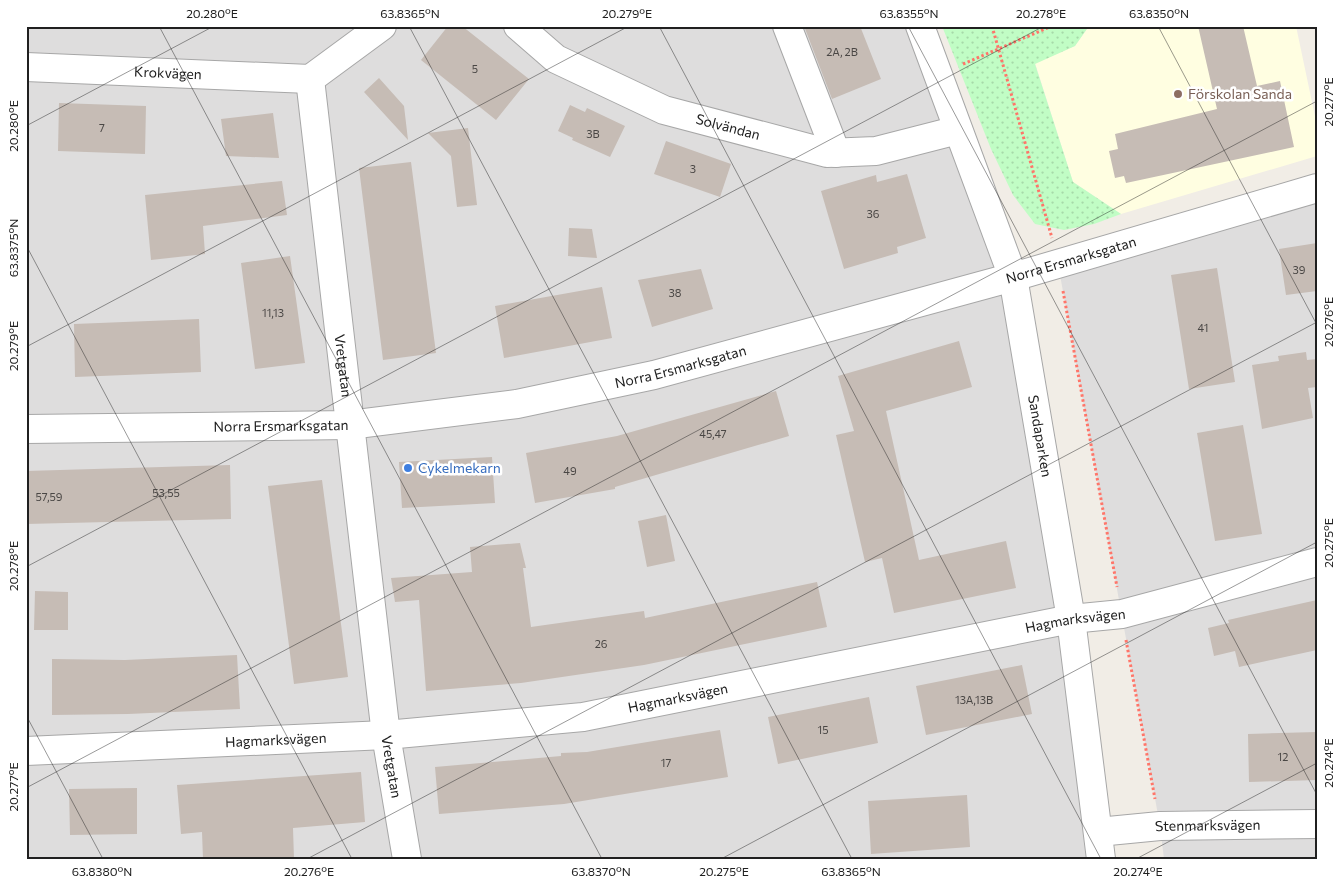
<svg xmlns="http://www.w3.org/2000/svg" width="1343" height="885" viewBox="0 0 1343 885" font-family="Commissioner,sans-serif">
  <defs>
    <pattern id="park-dots" width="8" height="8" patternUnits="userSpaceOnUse" patternTransform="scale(1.25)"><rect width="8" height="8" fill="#c1fdc5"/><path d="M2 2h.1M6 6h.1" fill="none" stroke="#a6d9a9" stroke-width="1.8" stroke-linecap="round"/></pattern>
  </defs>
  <rect width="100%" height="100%" fill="#f1ede6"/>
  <!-- residential -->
  <path fill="#dedddd" d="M26 26H905L1013 277 1101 859H26Z
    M1317 188V859H1164L1160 826 1058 264Z"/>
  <!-- education -->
  <path fill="#fffee1" d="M1089 26H1296L1317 126V156L1121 214 1073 182 1035 63 1075 46Z"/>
  <!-- park -->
  <path fill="url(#park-dots)" d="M942 26H1089L1075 46 1035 64 1073 182 1121 214 1094 224 1064 230 1035 224 1013 195 991 149Z"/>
  <!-- building -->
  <path fill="#c6bcb5" d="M448 26H462L529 79 496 120 421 60Z
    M804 26H860L881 79 832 99Z
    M1198 26H1243L1257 86 1280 81 1294 147 1126 183 1124 176 1115 178 1109 151 1118 149 1115 134 1217 109Z
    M379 78 404 106 408 140 364 92Z
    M59 103 146 106 145 154 58 151Z
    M570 105 585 112 587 108 625 126 610 157 572 140 573 138 558 131Z
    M273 113 279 158 226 156 221 119Z
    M468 128 477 205 457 207 451 156 428 133Z
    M666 141 731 164 720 197 654 174Z
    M411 162 436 353 383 360 359 168Z
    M907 174 926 238 897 247 898 253 844 269 821 191 876 175 877 182Z
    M282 181 287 215 203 226 205 254 151 260 145 195Z
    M569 228 592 229 597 258 568 256Z
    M1317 243V291L1286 295 1279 249Z
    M290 256 305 363 255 369 241 263Z
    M1217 268 1235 382 1189 389 1171 275Z
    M701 269 713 309 652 327 638 280Z
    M602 287 612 338 504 358 495 306Z
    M199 319 201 372 75 377 74 324Z
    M959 341 972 387 886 411 919 560 1006 541 1016 588 894 613 882 558 865 562 836 435 854 431 838 376Z
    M1306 352 1307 360 1317 359V387L1308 388 1313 418 1262 429 1252 365 1279 361 1278 356Z
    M776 391 789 436 615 487V489L535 503 526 453 617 436Z
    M1243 425 1262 534 1215 541 1197 433Z
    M492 457 495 503 402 508 399 462Z
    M230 465 231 519 26 524V471Z
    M322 480 348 677 294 684 268 486Z
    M666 515 675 561 647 567 638 521Z
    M520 543 526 568H523L531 627 644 611 645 618 817 582 827 627 644 665 521 683 426 691 419 600 395 602 391 578 472 572 470 547Z
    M35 591 68 592V630H34Z
    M1317 600V650L1239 667 1235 651 1214 656 1208 628 1229 623 1228 620Z
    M237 655 240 709 128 714 52 715V659L125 660Z
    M1022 665 1032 714 926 735 916 686Z
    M869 697 878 743 778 764 768 717Z
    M720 730 728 777 564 804 439 814 435 767 561 756V753L587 752Z
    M1317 732V780L1249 782 1248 734Z
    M361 772 365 822 293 828 294 859H203L202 832 181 834 177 785Z
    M137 788V834L70 835 69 789Z
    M967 795 970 847 871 854 868 801Z"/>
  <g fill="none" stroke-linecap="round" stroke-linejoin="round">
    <!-- minor casing -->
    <g stroke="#a7a7a7" stroke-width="30">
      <g id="minor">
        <path id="s1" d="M382 26 310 79 386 735 407 859"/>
        <path id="s2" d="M518 26 556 59 664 110 827 153 876 151 958 130"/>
        <path d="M787 26 836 153"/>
        <path id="s3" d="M920 26 1013 277 1071 619 1101 859"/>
        <path id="s4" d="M26 67 310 79"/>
        <path id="s5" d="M26 429 349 425 517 404 654 375 1013 277 1317 188"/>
        <path id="s6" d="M26 751 386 735 583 717 1071 619 1122 614 1317 562"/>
        <path id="s7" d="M1098 832 1160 826 1317 824"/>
      </g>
    </g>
    <!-- path -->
    <path stroke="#ff7569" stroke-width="3" stroke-dasharray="2.5 2.5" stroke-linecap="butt" d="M992 26 1052 238
      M963 64 1052 26
      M1063 291 1117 587
      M1126 640 1155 799"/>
    <!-- minor -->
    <use href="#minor" stroke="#fff" stroke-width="28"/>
  </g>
  <!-- ticks -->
  <path fill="none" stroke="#202020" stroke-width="1" stroke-opacity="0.45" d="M159 26 602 859M409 26 852 859M659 26 1101 859M908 26 1317 795M1158 26 1317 325M26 126 214 26M26 245 352 859M26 347 629 26M26 567 1044 26M26 715 103 859M26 788 1317 101M307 859 1317 322M721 859 1317 542M1136 859 1317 763"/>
  <!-- markers -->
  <circle fill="#8d6e63" stroke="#fff" stroke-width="2" cx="1178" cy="94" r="5"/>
  <circle fill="#3f7fe0" stroke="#fff" stroke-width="2" cx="408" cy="468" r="5"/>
  <g text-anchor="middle" stroke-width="5" stroke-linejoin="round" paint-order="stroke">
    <!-- number labels -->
    <g font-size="11" fill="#4a4745">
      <text x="842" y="56">2A, 2B</text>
      <text x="475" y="73">5</text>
      <text x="102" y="132">7</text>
      <text x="593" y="138">3B</text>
      <text x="693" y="173">3</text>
      <text x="873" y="218">36</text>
      <text x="1299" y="274">39</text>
      <text x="675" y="297">38</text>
      <text x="273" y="317">11,13</text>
      <text x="1203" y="332">41</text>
      <text x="713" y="438">45,47</text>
      <text x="570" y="475">49</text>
      <text x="166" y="497">53,55</text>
      <text x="49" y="501">57,59</text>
      <text x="601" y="648">26</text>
      <text x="974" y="704">13A,13B</text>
      <text x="823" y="734">15</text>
      <text x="1283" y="761">12</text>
      <text x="666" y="767">17</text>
    </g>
    <!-- street labels -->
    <g font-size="14" fill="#202020" stroke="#fff">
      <text dy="5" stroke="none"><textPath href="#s4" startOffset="142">Krokvägen</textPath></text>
      <text dy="5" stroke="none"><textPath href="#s2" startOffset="236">Solvändan</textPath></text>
      <text dy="5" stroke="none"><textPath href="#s5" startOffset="1065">Norra Ersmarksgatan</textPath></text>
      <text dy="5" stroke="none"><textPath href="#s1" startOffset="378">Vretgatan</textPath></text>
      <text dy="5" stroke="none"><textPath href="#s5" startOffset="660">Norra Ersmarksgatan</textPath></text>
      <text dy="5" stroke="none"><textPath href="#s5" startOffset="255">Norra Ersmarksgatan</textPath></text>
      <text dy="5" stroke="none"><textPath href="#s3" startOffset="429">Sandaparken</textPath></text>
      <text dy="5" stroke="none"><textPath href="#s6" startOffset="1060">Hagmarksvägen</textPath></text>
      <text dy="5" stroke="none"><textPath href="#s6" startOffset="655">Hagmarksvägen</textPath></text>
      <text dy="5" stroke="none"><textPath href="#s6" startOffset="250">Hagmarksvägen</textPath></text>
      <text dy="5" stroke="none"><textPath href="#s1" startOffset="782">Vretgatan</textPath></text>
      <text dy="5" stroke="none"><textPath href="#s7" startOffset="110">Stenmarksvägen</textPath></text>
    </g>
    <!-- education labels -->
    <g font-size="14" fill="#785e54" stroke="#fff" text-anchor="start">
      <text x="1188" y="99">Förskolan Sanda</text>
    </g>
    <!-- shop labels -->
    <g font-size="14" fill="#366cbe" stroke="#fff" text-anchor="start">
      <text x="418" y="473">Cykelmekarn</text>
    </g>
  </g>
  <!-- border -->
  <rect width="1343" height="885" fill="none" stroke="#ffffff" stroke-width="55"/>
  <rect x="28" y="28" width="1288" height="830" fill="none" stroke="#202020" stroke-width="2"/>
  <g font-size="12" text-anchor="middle" fill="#202020">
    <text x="212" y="18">20.280°E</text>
    <text x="410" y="18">63.8365°N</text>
    <text x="627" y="18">20.279°E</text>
    <text x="909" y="18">63.8355°N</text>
    <text x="1041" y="18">20.278°E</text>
    <text x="1159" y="18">63.8350°N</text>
    <text transform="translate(1329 102) rotate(-90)" y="4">20.277°E</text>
    <text transform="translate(14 126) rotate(-90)" y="4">20.280°E</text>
    <text transform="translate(14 248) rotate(-90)" y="4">63.8375°N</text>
    <text transform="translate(1329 322) rotate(-90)" y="4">20.276°E</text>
    <text transform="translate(14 346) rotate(-90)" y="4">20.279°E</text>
    <text transform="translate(1329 543) rotate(-90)" y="4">20.275°E</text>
    <text transform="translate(14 566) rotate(-90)" y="4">20.278°E</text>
    <text transform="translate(1329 763) rotate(-90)" y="4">20.274°E</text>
    <text transform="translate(14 787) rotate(-90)" y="4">20.277°E</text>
    <text x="102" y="876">63.8380°N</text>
    <text x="309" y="876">20.276°E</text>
    <text x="601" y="876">63.8370°N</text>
    <text x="724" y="876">20.275°E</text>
    <text x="851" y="876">63.8365°N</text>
    <text x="1138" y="876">20.274°E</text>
  </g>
</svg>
